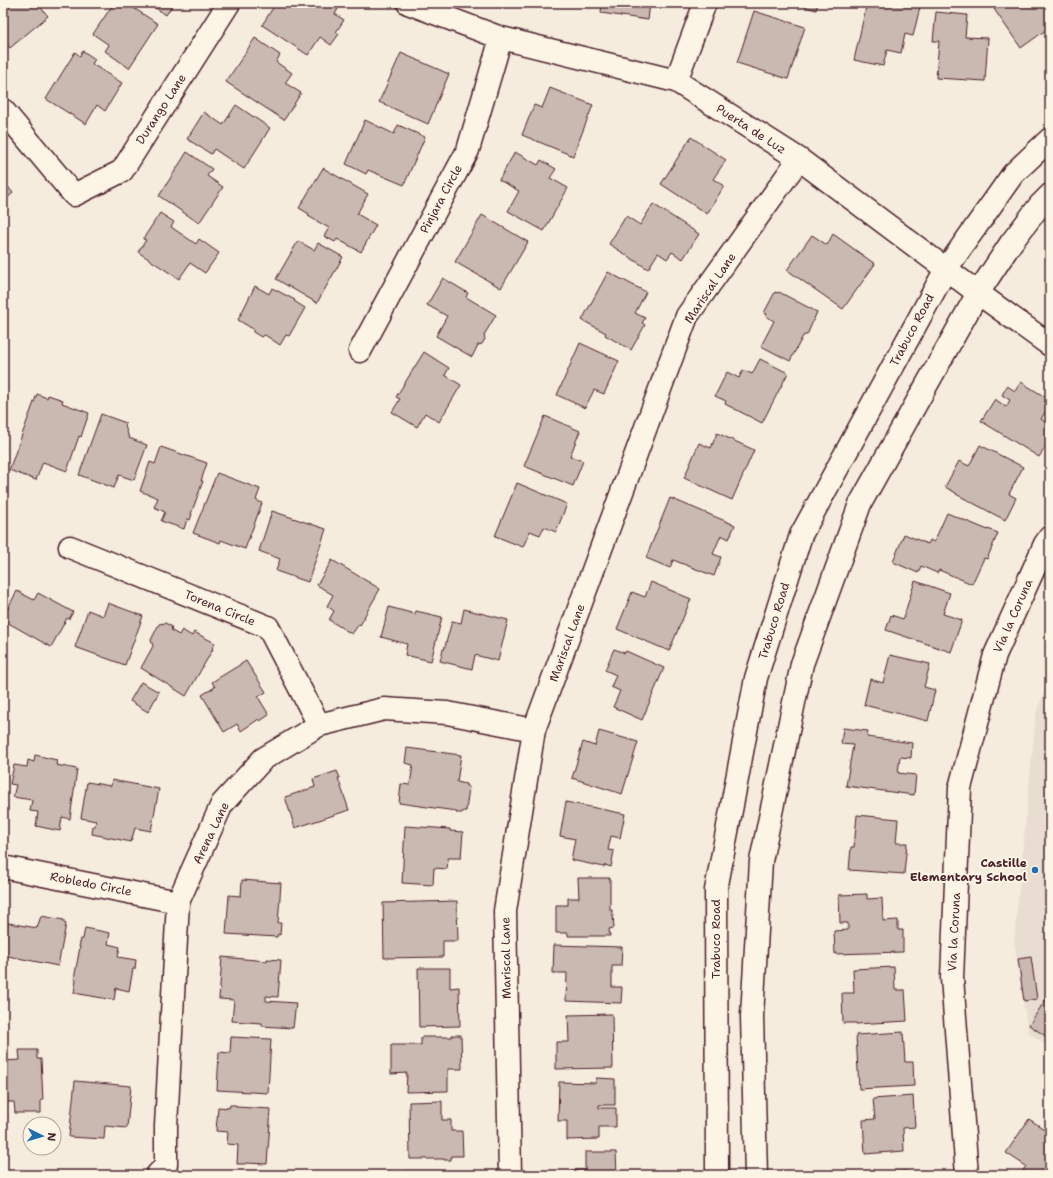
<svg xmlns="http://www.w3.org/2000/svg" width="1053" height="1178" viewBox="0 0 1053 1178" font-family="'Shantell Sans',sans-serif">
  <rect width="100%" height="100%" fill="#f5ecde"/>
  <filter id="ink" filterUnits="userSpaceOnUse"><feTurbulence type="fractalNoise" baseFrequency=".025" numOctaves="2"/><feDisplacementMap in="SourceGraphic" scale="8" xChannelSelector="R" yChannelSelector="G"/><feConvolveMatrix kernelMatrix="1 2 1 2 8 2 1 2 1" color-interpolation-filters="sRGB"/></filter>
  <g filter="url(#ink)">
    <!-- built -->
    <path fill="#e8ddd0" d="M1050 674V1048L1028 1032 1014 941 1036 715Z"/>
    <!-- building -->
    <path fill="#cab9b1" stroke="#4a1f2b" d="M3 3H37L48 16 10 48 3 40Z
      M114 3H126L158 24 129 68 105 51 109 45 93 34Z
      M148 3H174L166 15Z
      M276 3H329L338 9 335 14 344 20 336 32 339 34 331 45 320 37 308 55 262 25Z
      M602 3H650L648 20 601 13Z
      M794 3H818L816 10Z
      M867 3H902L920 7 913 36 905 34 901 53 887 50 883 66 854 60Z
      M1004 3H1050V27L1021 48 994 9Z
      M754 11 805 27 788 79 737 63Z
      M936 12 967 15 965 37 988 38 985 81 936 78 939 41H933Z
      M255 38 280 55 276 62 292 73 285 83 301 93 284 120 226 82Z
      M83 51 95 59 92 64 122 83 105 111 97 105 86 124 46 99 75 52 80 56Z
      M401 53 449 74 428 124 379 102Z
      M550 88 593 105 573 156 522 135 534 105 542 108Z
      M236 105 270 128 244 169 214 149 211 154 187 139 204 112 223 125Z
      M365 120 394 134 398 125 425 137 404 185 368 170 366 174 346 164Z
      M691 137 726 160 713 179 724 186 707 214 661 184Z
      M187 152 212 169 207 176 223 187 199 223 159 196Z
      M515 152 538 165 541 160 556 169 550 178 568 188 544 231 508 211 519 191 499 180Z
      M323 168 368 194 357 214 376 225 361 252 337 239 335 242 324 236 329 228 308 216 309 214 299 208Z
      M3 178 7 182 5 183 13 193 3 202Z
      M653 204 699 234 683 259 672 252 667 259 658 253 648 269 609 244 626 216 640 225Z
      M160 213 174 222 171 227 196 244 199 239 219 253 205 273 190 263 179 279 138 252 146 240 143 239Z
      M482 215 528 242 501 288 455 262Z
      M833 234 875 264 843 309 787 270 812 235 827 245Z
      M298 241 314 250 318 243 343 257 317 303 276 279Z
      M608 272 646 292 635 313 645 318 642 323 645 325 631 350 605 335 606 333 582 320Z
      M443 278 468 293 466 297 496 315 484 335 485 339 482 344 478 345 472 357 436 336 447 316 427 305Z
      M255 286 269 294 272 288 295 300 294 301 305 308 289 336 286 335 280 345 265 335 261 337 253 332V329L238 320Z
      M775 292 778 293 779 292 817 312 807 335H805L803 336 790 361 761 346 774 321 766 316 767 314 764 313Z
      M580 343 619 361 604 394 594 390 585 408 557 395Z
      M424 352 449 368 445 375 461 385 439 422 425 413 417 427 392 412 400 399 396 397Z
      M760 359 788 373 762 423 725 404 726 401 715 396 727 372 739 378 743 370 752 374Z
      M1021 382 1050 400V404L1041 419 1050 425V440L1039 457 981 421 995 399 1006 407 1010 400 1002 395 1007 386 1015 391Z
      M37 394 47 398 48 395 63 400 62 403 89 413 81 437 79 436 67 471 43 462 36 480 9 470Z
      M101 414 126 423 125 426 129 438 147 445 134 480 119 475 114 488 79 475Z
      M545 416 580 431 570 456 583 461 573 486 524 466Z
      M717 433 754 450 732 500 684 478 699 443 711 448Z
      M980 445 1023 467 1009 494 1016 498 1005 520 956 494V493L945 487 959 461 969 466Z
      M161 447 207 463 201 481H203L191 514H192L190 520 187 519 184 529 161 521 165 512 154 507 158 498 140 491 150 462 155 464Z
      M217 473 260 489 256 500 262 503 245 549 221 540 220 543 193 533Z
      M517 483 567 504 556 532 544 527 540 535 530 531 523 547 495 536Z
      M670 498 735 525 729 539 721 535 713 554 721 557 714 576 673 560 670 568 646 558Z
      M272 511 326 529 308 582 276 571 280 559 259 551Z
      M947 513 988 530V529L998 533 987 559 984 558 972 584 939 570 937 573 921 566 918 573 893 562 904 534 928 544 930 540 934 542Z
      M332 560 380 589 364 617H365L360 625 359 624 352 634 329 620 334 611 327 606 333 595 317 585Z
      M915 581 950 593 943 614 962 620 951 652 886 630 891 615 903 619Z
      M651 582 691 599 669 651 617 629 632 592 645 597Z
      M17 591 34 600 38 593 73 612 69 619 67 618 51 647 3 620V617Z
      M108 603 143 616 125 665 75 647 88 610 103 616Z
      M389 607 415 614 416 611 442 617 431 661 405 655 407 644 381 637Z
      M464 609 508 620 498 661 475 655 472 669 440 661 443 649 444 650 452 621 461 623Z
      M165 623 171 626 172 631 179 635 182 630 192 636 194 632 215 643 212 648 213 649 186 696 141 668 153 646 151 640 159 624Z
      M614 649 625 653 626 651 664 668 642 720 613 707 620 691 611 687 616 675 605 670Z
      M890 655 930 664 924 687 935 690 928 721 864 705 870 679 883 683Z
      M246 661 266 692 258 697 269 715 260 721 259 719 241 731 237 724 224 732 202 695 215 687 212 682Z
      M141 682 159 692 148 712 130 701Z
      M843 728 868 731 867 737 912 743 911 758 900 757 898 773 916 775 914 795 846 786 853 745 841 744Z
      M599 731 638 742 622 794 572 778 583 742 595 746Z
      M407 748 461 755 457 782 466 784V786L469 787 466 811H463L462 813H456V811L399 803 401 784 410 785 413 765 405 763Z
      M35 755 57 760 56 765 77 769 70 819 62 817 60 831 36 826 38 812 30 811 32 800 13 797 16 785 10 784 14 765 27 767 28 760 34 762Z
      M337 771 340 778H338L349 810 295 828 285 797 315 787 313 779Z
      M112 780 159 789 151 831 135 828 131 842 92 834 93 826H95L96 821 81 818 87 782 111 786Z
      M566 802 625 814 620 838 611 836 608 850 614 851 611 867 605 865 604 867 571 860 575 839 560 836Z
      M857 815 898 819 896 843H907L904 874 849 870 851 847H854Z
      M405 826 450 829V831L463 832 461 858H448L447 869 434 868 433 885 402 883Z
      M578 878H610V910H612V914H613L614 928 609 929 610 936H568V933H556V905H568V898H579Z
      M242 880 281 883 278 923H281L280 935 278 934 277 937 226 934 229 895 241 896Z
      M867 894V899L882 898 883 921 898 920V930H903V952L835 954 834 931 848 930V923H840L839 895Z
      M457 901 458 941H443V957L384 958 383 903Z
      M41 916 64 920V923L66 924 58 966 3 955 8 923 37 928Z
      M85 928 110 933 108 944 120 947 118 957 136 960 135 969H133L129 991 116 988 114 1000 74 993 76 980 74 979 80 947H79L81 939H83Z
      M554 945 622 947 621 966H612V987H622L621 1003 566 1001 567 973H553Z
      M222 957 267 961V959L281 960 278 997 266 996V1001L296 1003 293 1028 262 1026V1023L232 1021 234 1000 219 999Z
      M1031 957 1037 999 1024 1001 1018 959Z
      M894 967 895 990H905L907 1021 856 1024V1023H843L842 993H854L853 969Z
      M418 968H450V988L459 987 460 1026 419 1027Z
      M1050 993V1039L1029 1025Z
      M612 1014 613 1068 556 1069V1042H569L568 1015Z
      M903 1032 905 1062H913L914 1086 859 1089 856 1035Z
      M452 1035H461L462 1069H448V1091L406 1092 407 1073 391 1074V1045H421V1037H452Z
      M231 1037 271 1039 268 1093 217 1090 219 1052 230 1053Z
      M19 1050H37V1059H41L43 1100H41V1113H15L14 1102H4L3 1061 20 1060Z
      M596 1078 615 1079V1105H599V1108H616V1127H599V1139L567 1140V1121H558L559 1082 596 1083Z
      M75 1081 131 1086 127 1128 105 1126 104 1139 69 1137Z
      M913 1096 915 1127 903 1128 904 1151 865 1154 863 1120 875 1119 873 1099Z
      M442 1101V1120H451V1131H462L463 1156H451V1160H444V1159H410L409 1102Z
      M230 1105H236V1107L271 1109 267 1164 246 1163 245 1164H237L238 1145 227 1144 228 1132 216 1131 218 1107 229 1108Z
      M1029 1119 1050 1133V1175H1020L1026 1166 1006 1153Z
      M585 1152H616L617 1175H572V1170H585Z
      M405 1171H446V1172H460V1175H405Z
      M907 1171V1175H837V1174Z"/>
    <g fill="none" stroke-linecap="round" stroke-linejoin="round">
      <!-- minor casing -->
      <g stroke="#4a1f2b" stroke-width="25">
        <path id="minor" d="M408 3 501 38 676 81 799 159 978 293 1050 345
          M676 81 705 3
          M3 110 74 195 122 171 229 3
          M360 351 468 150 501 38
          M70 547 268 627 319 725
          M3 867 178 902
          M157 1175 166 1165V1126L178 902 222 804 263 759 319 725 384 709 447 713 534 730
          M510 1175 505 911 534 730 687 316 799 159
          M967 1175 952 978 960 788 995 655 1045 544 1050 537"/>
      </g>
      <!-- major casing -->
      <g stroke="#4a1f2b" stroke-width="25">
        <path id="major" d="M717 1175 716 890 756 678 801 535 946 269 1013 174 1050 139
          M756 1175 752 1016 761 861 802 664 860 504 978 293 1011 243 1040 205 1050 195"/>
      </g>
      <!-- minor -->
      <use href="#minor" stroke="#fcf5e5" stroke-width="22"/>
      <!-- major -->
      <use href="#major" stroke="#fcf5e5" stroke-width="22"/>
    </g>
  </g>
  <!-- markers -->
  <circle fill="#1f6fb2" stroke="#fcf5e5" stroke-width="1.5" cx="1035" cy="870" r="4"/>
  <g text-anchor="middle" stroke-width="4" stroke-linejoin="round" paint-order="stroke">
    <!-- street labels -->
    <g font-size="12" fill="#4a1f2b" stroke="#fcf5e5">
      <text transform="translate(161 109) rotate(-57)" y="4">Durango Lane</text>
      <text transform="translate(751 129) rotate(33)" y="4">Puerta de Luz</text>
      <text transform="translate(441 199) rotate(-62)" y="4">Pinjara Circle</text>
      <text transform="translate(710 288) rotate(-56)" y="4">Mariscal Lane</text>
      <text transform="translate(912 330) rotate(-62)" y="4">Trabuco Road</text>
      <text transform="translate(220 608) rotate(22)" y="4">Torena Circle</text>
      <text transform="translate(1013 616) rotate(-66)" y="4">Via la Coruna</text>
      <text transform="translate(774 621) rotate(-73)" y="4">Trabuco Road</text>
      <text transform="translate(567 643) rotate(-70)" y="4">Mariscal Lane</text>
      <text transform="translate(211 833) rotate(-64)" y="4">Arena Lane</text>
      <text transform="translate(91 884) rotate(11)" y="4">Robledo Circle</text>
      <text transform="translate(954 932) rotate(-87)" y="4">Via la Coruna</text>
      <text transform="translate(716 939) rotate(-90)" y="4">Trabuco Road</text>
      <text transform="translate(506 958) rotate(-91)" y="4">Mariscal Lane</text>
    </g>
    <!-- poi labels -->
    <g font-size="12" font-weight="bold" fill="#4a1f2b" stroke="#fcf5e5" text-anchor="end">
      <text x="1027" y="867">Castille<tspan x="1027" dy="14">Elementary School</tspan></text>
    </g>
  </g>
  <!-- margin -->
  <rect width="1053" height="1178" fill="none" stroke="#fcf5e5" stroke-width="16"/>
  <rect x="8" y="8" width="1037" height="1162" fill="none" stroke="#4a1f2b" stroke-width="1.5" filter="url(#ink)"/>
  <!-- north arrow -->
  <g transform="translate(42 1136) rotate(95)"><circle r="19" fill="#fcf5e5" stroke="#b59f9b"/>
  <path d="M0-3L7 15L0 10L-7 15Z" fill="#1f6fb2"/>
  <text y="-6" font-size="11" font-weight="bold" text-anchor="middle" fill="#4a1f2b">N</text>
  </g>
</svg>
